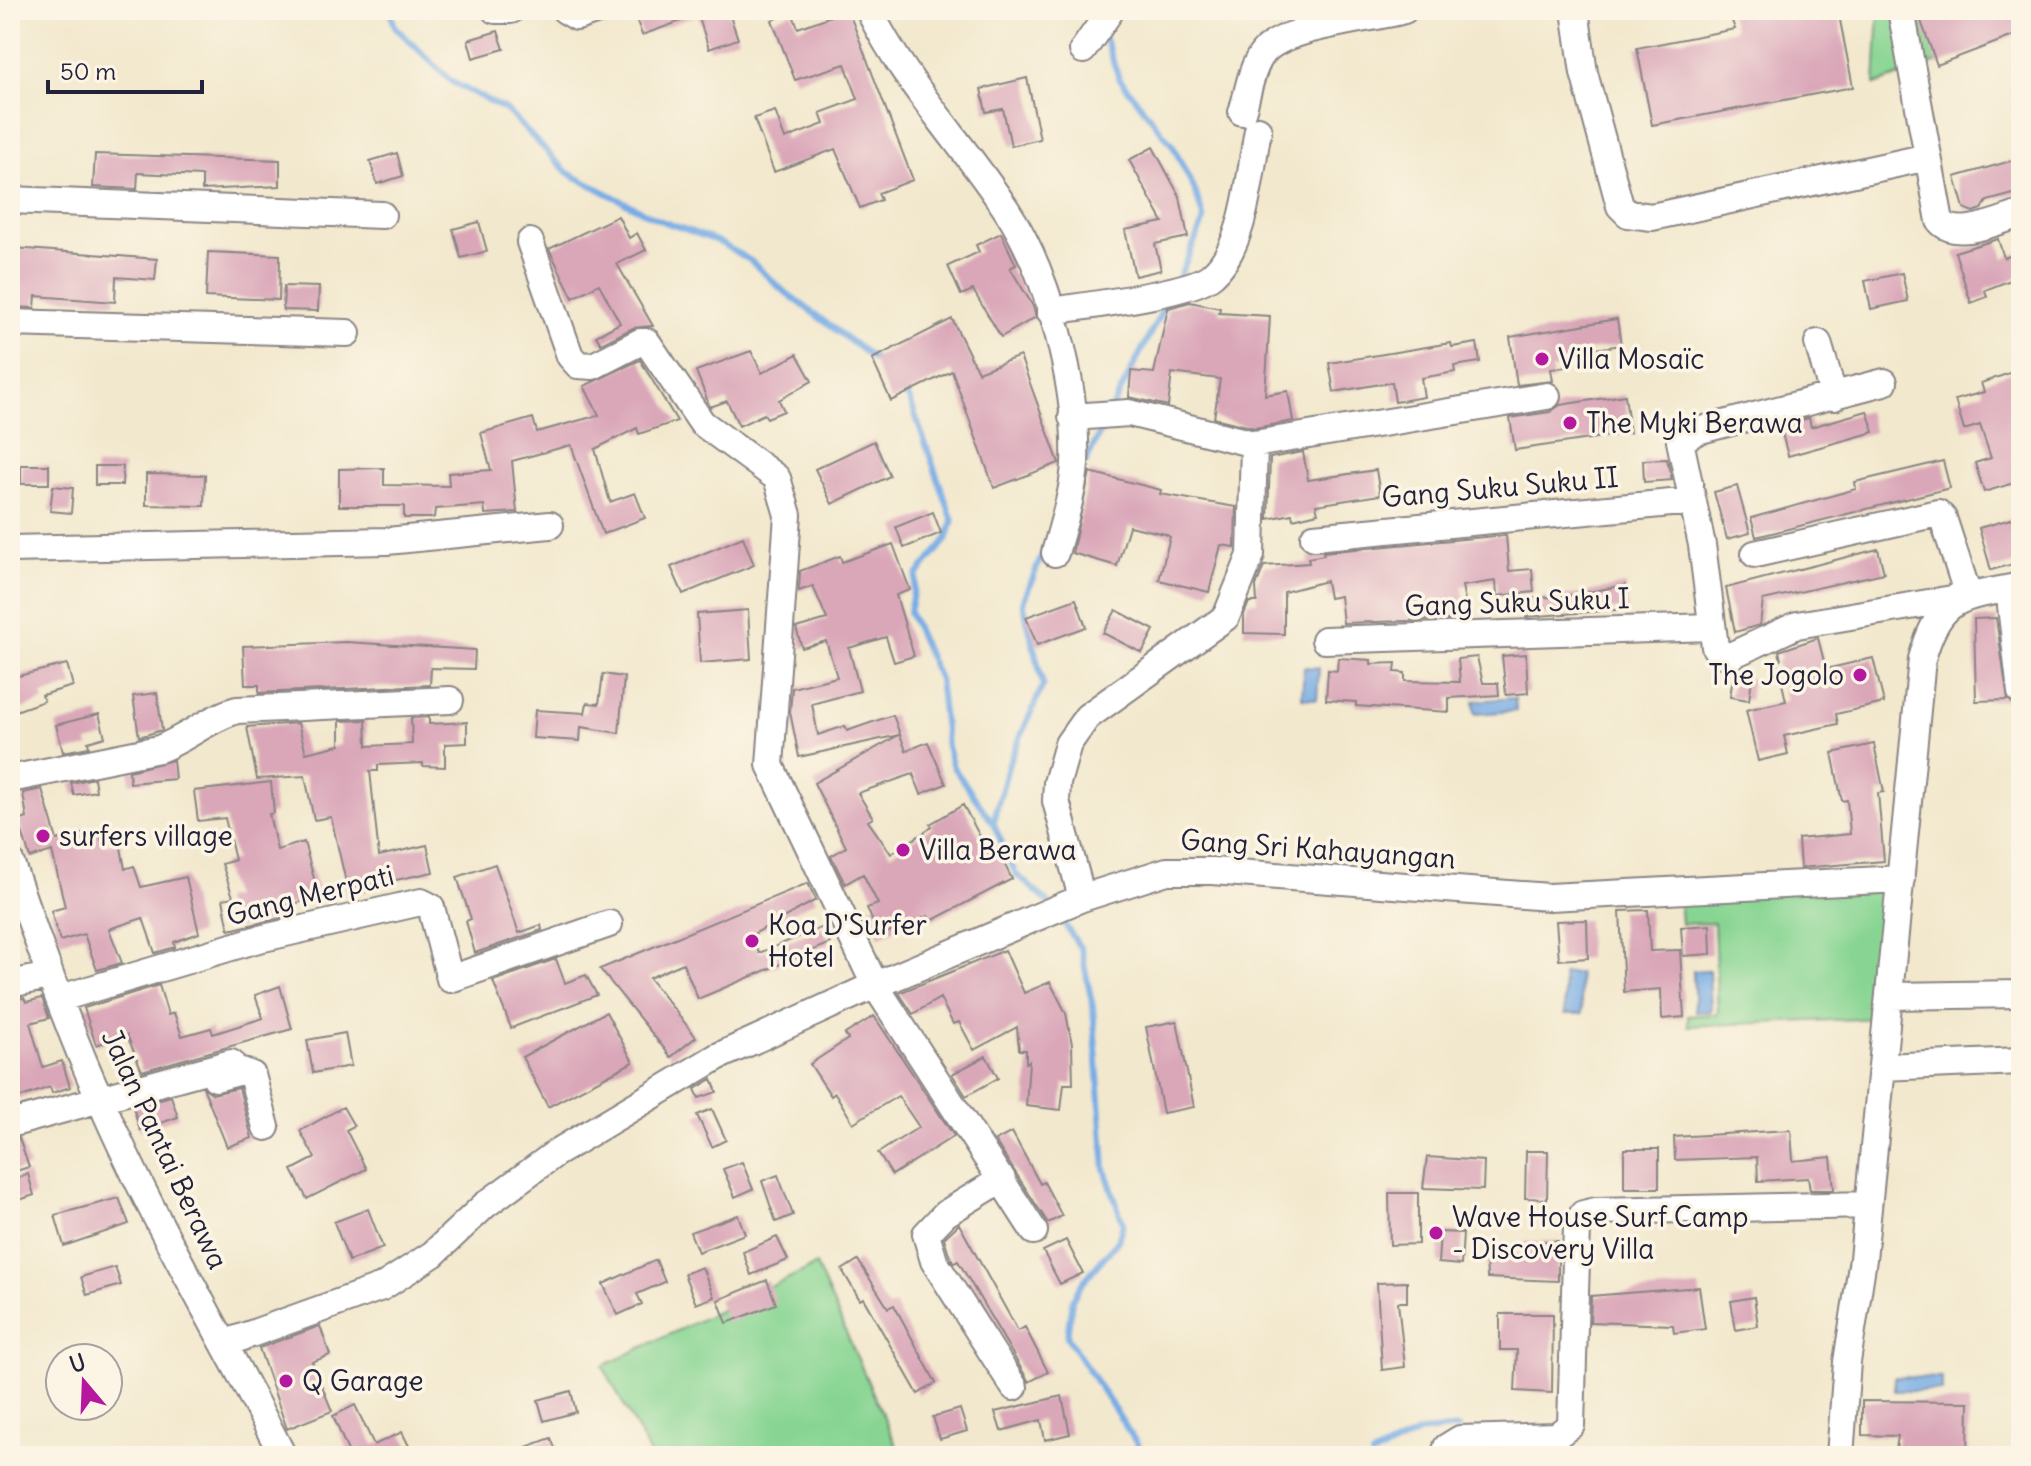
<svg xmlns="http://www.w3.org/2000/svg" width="2031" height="1466" viewBox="0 0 2031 1466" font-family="Delius,sans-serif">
  <rect width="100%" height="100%" fill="#fcf5e5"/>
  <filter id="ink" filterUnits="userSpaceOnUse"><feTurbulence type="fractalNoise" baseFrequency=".0125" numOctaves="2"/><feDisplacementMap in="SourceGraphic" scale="16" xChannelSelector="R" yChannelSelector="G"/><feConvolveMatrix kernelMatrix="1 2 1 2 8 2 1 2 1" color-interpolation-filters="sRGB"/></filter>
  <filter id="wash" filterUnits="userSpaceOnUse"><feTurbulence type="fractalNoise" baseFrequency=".006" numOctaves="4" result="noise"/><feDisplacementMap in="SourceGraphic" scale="32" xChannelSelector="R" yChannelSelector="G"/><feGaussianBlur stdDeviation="1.8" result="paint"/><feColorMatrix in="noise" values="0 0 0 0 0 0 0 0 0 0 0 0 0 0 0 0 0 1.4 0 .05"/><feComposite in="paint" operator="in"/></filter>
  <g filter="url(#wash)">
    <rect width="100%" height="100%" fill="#f2e8cd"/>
    <!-- green -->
    <path fill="#88d593" stroke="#557c67" stroke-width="2" d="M1879 10H2021V31L1875 85Z
      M1887 886 1882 1018 1688 1026V1016L1718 1014 1714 923 1681 924 1679 895Z
      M816 1265 901 1456H651L603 1366Z"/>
    <!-- water -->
    <path fill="#77ace5" stroke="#4c6790" stroke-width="2" d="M1304 667 1319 668 1317 699 1302 698Z
      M1515 698 1516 711 1475 714 1474 701Z
      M1709 970 1711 1011 1695 1012 1693 971Z
      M1579 973 1582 1014H1565L1563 974Z
      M1894 1377 1942 1378V1391H1894Z"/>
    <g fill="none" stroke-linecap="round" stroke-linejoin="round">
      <!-- stream -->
      <path stroke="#77ace5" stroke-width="6" d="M390 10 395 27 452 82 506 110 568 173 659 220 717 241 751 261 780 288 878 362
        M1103 33 1119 78 1173 146 1196 193 1204 220 1178 280
        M901 388 910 400 953 521 947 539 917 575 909 612 939 679 947 747 953 767 993 823
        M1112 408 1167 301
        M1086 462 1105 422
        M1045 548 1023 602 1043 685 1009 763 993 823 1016 874 1050 904
        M1059 916 1081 949 1093 1007 1105 1169 1123 1223 1118 1241 1082 1283 1072 1300 1067 1337 1145 1456
        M1372 1456 1418 1433 1458 1428"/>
    </g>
    <g id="blocks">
      <!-- building -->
      <path fill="#daa7b9" d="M633 10H728L738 39 709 49 698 15 642 35Z
        M848 10 913 180 878 193 881 200 860 208 835 149 774 172 754 118 775 111 785 139 824 124 820 113 858 99 845 64 795 80 772 20 792 12 798 28Z
        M1728 10H1838L1853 87 1652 125 1637 48 1735 29Z
        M1917 10H2021V33L1937 65Z
        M498 31 504 49 473 58 468 40Z
        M1027 78 1040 139 1011 146 1003 109 986 112 981 89Z
        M1153 147 1180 197 1188 237 1155 244 1161 270 1135 276 1125 230 1163 222 1129 160Z
        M397 153 403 176 377 184 370 161Z
        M95 154 280 160V186L202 190V176L138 173 137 189 93 187Z
        M2021 158V192L1987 201 1982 209 1974 212 1964 208 1955 177Z
        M618 216 629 238 637 233 646 250 617 264 653 326 633 328 601 344 596 336 620 323 599 284 573 298 549 249Z
        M479 222 487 251 461 258 453 229Z
        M1001 233 1016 265 1010 268 1033 306 1036 317 1001 337 973 290 961 295 948 266 979 252 976 245Z
        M1998 239 2004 258 2021 252V276L1985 290 1987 297 1971 303 1955 252Z
        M14 248 157 259 155 280 116 277 115 302 36 296 35 308 12 307Z
        M208 252 280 255 279 300 206 297Z
        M1902 273 1908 301 1871 309 1865 281Z
        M284 286 319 287 318 311 283 310Z
        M1190 302 1220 308 1219 313 1270 316 1265 395 1288 391 1293 421 1255 428 1214 418 1220 379 1172 373 1168 406 1129 397 1131 371 1154 373 1168 308Z
        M952 319 978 372 1020 356 1059 463 994 488 952 371 891 401 872 359Z
        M1617 319 1621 345 1571 353 1573 366 1551 369 1553 381 1517 385 1510 337Z
        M1451 343 1452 347 1477 343 1480 362 1454 366 1455 372 1421 378 1424 397 1395 402 1392 382 1334 392 1329 363Z
        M751 351 762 373 797 354 812 381 779 400 784 411 767 418 764 414 739 426 727 401 710 407 696 371Z
        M640 360 677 421 639 434 637 428 595 449 610 502 635 493 645 518 603 534 571 445 512 461 517 512 485 514 484 505 435 509 434 518H404V506H339V469L384 468V485L449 486 448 473 491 470 481 433 533 418 537 432 599 415 584 386Z
        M2021 369V481L1984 492 1975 463 1991 458 1980 425 1964 430 1955 400 1984 392 1981 383Z
        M1625 395 1630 433 1515 450 1510 418 1550 412 1560 405Z
        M1867 411 1874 432 1788 456 1780 426 1809 418 1811 427Z
        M874 441 890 476 832 504 815 469Z
        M1303 452 1308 480 1376 470 1380 495 1316 505 1318 513 1293 519 1292 514 1268 519 1270 458Z
        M1667 459 1672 480 1644 482 1643 460Z
        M1943 461 1950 488 1756 537 1751 518 1856 489 1855 482Z
        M21 465H49V484H21Z
        M95 466H123L122 485H95Z
        M1090 472 1161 490 1160 494 1236 507 1235 547 1221 545 1209 592 1159 580 1170 537 1165 534 1129 526 1117 566 1072 553Z
        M146 474 205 475 204 506 146 505Z
        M53 486 73 488 71 513 50 511Z
        M1737 486 1750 533 1727 539 1714 492Z
        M933 512 941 533 904 548 896 527Z
        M2021 516V562L1991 570 1979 528Z
        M1506 535 1509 571 1532 569 1534 592 1497 596 1496 581 1462 586 1469 619 1343 623 1340 596 1329 598 1326 581 1284 592V634L1244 633V614L1249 602H1257L1256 586 1264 566 1309 563 1308 558 1324 555 1323 552Z
        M743 537 754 565 683 594 671 567Z
        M893 544 910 590 896 595 914 656 894 662 886 637 849 648 860 691 812 704 818 735 845 726 847 731 893 715 906 751 928 742 946 784 921 794 913 774 858 793 873 818 868 821 891 854 932 827 930 824 963 805 983 842 991 838 1012 879 931 921 928 916 879 936 867 908 878 904 863 874 845 884 831 856 846 847 814 783 899 735 799 757 790 712 792 688 837 677 826 641 802 648 796 628 827 619 813 586 799 591 800 571 840 556 842 562Z
        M1878 549 1884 573 1763 600 1760 625 1735 632 1726 588Z
        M1625 585 1628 609 1526 617 1525 599 1568 596Z
        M1076 599 1086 627 1037 645 1026 617Z
        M748 610 751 659 700 663 697 614Z
        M1116 610 1154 630 1142 653 1103 633Z
        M1996 618 2008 700 1976 701 1974 619Z
        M1818 638 1826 669 1873 658 1884 703 1836 714 1838 724 1784 736 1788 754 1758 761 1746 710 1786 701 1777 661 1781 660 1779 651Z
        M346 642 475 650 474 669 431 668 430 685 259 693V685H245L243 646Z
        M1526 654 1528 693 1506 695 1502 656Z
        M1477 657 1483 683H1498L1499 695 1449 698V712L1356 706V702L1326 700 1328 670 1337 671 1338 658 1371 660V664L1396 663 1395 672 1405 673V681L1460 682 1458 659Z
        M67 664 73 686 42 695 44 701 10 713V678Z
        M603 674 624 677 619 733 581 727 580 741 533 738 535 710 585 713 587 703 599 704Z
        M1733 677 1752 679 1749 700 1730 697Z
        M157 693 162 730 139 737 133 696Z
        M99 714 105 737 88 742 89 747 63 752 56 725Z
        M429 717V724L467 722V743L445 744V767L423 766V763L378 765V771H370L379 856 427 845 433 872 368 886 370 890 349 895 331 817 314 820 305 776 257 779 247 727 298 723 306 753 340 745V721L366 720 367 746 412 744 411 718Z
        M1874 744 1884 792 1878 793 1884 861 1800 868 1798 839 1850 834 1847 800 1842 801 1832 753Z
        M173 760 175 779 130 783 129 771Z
        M94 778 96 791 74 795 71 783Z
        M271 782 274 813 269 814 277 850 304 842 319 897 286 906 289 916 229 930 223 899 233 897 222 864 235 860 225 818 198 821 194 791Z
        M42 789 57 840 99 829 103 845 120 842 125 869 134 866 141 887 186 877 199 933 174 942 175 947 155 953 143 918 109 929 122 963 97 970 84 934 60 941 51 911 65 907 52 851 30 858 19 821 27 818 23 793Z
        M495 864 519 933 541 925 542 930 475 953 466 921 471 919 457 877Z
        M808 883 816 900 750 936 759 953 823 927 830 943 698 999 683 963 649 978 696 1037 671 1057 600 969Z
        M1648 910 1650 951 1680 950 1684 1017 1662 1019 1661 989 1624 992 1620 911Z
        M1587 920 1588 958 1559 960 1556 921Z
        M1710 925 1711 954 1683 956 1681 927Z
        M1005 950 1024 993 1050 982 1066 1013 1072 1044 1073 1084H1064L1061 1110 1026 1106 1029 1061 1026 1063V1050H1019L1017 1027 974 1050 959 1022 953 1024 940 998 913 1014 899 993Z
        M556 959 565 983 586 975 597 995 511 1028 493 981Z
        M159 985 168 1015 174 1013 182 1036 211 1028 213 1034 263 1018 255 995 280 986 292 1029 142 1071 127 1035 96 1045 84 1008Z
        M24 998 26 1002 42 998 49 1018 30 1023 43 1067 62 1061 70 1087 52 1093 50 1087 10 1101V1080L16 1078 10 1062V1000Z
        M606 1012 633 1062 548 1107 522 1057Z
        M874 1016 954 1136 892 1175 878 1153 919 1127 898 1096 853 1123 835 1093 831 1096 810 1064 848 1039 845 1034Z
        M1177 1021 1194 1107 1163 1113 1146 1027Z
        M345 1033 351 1066 313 1073 307 1040Z
        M986 1056 998 1078 966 1096 952 1074Z
        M712 1079 717 1092 699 1098 695 1089Z
        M203 1087 213 1094 239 1088 252 1138 227 1147Z
        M171 1096 178 1117 140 1130 133 1107Z
        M343 1107 354 1126 346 1130 366 1169 307 1199 292 1170 315 1158 300 1131Z
        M712 1109 726 1140 712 1147 697 1115Z
        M1791 1130 1793 1161 1831 1157 1834 1190H1810L1808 1178 1758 1181 1757 1157 1675 1160 1674 1137Z
        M1012 1132 1040 1184 1044 1182 1062 1216 1048 1223 995 1141Z
        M19 1138 29 1167 13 1172 10 1140Z
        M1624 1149H1659V1188H1624Z
        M1526 1151H1548L1547 1199 1525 1198Z
        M1427 1157 1484 1161 1483 1190 1423 1188Z
        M742 1162 753 1189 735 1197 723 1169Z
        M28 1174 34 1195 10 1203V1180Z
        M778 1175 793 1215 776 1222 762 1181Z
        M1389 1193H1418V1244L1390 1245Z
        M119 1198 129 1224 64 1246 55 1215Z
        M368 1209 383 1248 349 1261 334 1222Z
        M738 1215 745 1234 698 1252 690 1232Z
        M959 1224 1018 1331 1025 1327 1048 1372 1029 1382 958 1261 954 1263 949 1254 944 1238Z
        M1440 1232 1463 1233 1461 1265 1438 1263Z
        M777 1237 788 1260 751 1275 743 1252Z
        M1066 1240 1083 1273 1060 1284 1043 1251Z
        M1558 1241V1281L1487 1278 1486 1255H1525V1242Z
        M656 1260 665 1282 637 1294 642 1304 618 1315 603 1284Z
        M858 1260 888 1308 894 1305 936 1383 918 1394 863 1298 860 1300 842 1270Z
        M115 1267 121 1285 87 1295 81 1277Z
        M702 1267 714 1297 696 1304 684 1274Z
        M767 1280 776 1304 727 1323 718 1300Z
        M1407 1282V1302H1398L1405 1367 1382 1370 1377 1283Z
        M1699 1287 1705 1329 1674 1333 1673 1325 1590 1322 1591 1296Z
        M1754 1297 1758 1326 1736 1330 1731 1301Z
        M1500 1314H1553L1552 1393 1515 1391 1517 1350H1500Z
        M320 1326 330 1355 312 1362 332 1411 287 1429 259 1348Z
        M571 1391 576 1412 544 1421 538 1400Z
        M1062 1396 1070 1434 1045 1440 1041 1420 1001 1431 995 1412Z
        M1862 1401 1969 1402 1968 1456H1895L1898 1436 1862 1435Z
        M355 1405 374 1445 402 1432 414 1456H350L333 1416Z
        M960 1409 967 1431 940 1439 933 1417Z
        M551 1438 558 1456H508L507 1454Z"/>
    </g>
  </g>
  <g filter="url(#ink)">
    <use href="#blocks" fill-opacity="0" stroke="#8a8584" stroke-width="2"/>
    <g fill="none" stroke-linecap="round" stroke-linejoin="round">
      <!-- minor casing -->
      <g stroke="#8a8584" stroke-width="30">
        <path id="minor" d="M495 10H511
          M565 10 577 17 598 10
          M869 10C905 84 961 141 1006 209 1049 274 1078 386 1075 464 1073 494 1063 524 1055 553
          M1575 10 1584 73 1620 206 1628 214 1652 217 1928 157
          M1901 10 1940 221C1957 241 2000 220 2021 214
          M1083 50 1111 10
          M1242 112C1248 94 1251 67 1263 53 1284 26 1370 20 1404 10
          M10 200 382 215
          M530 242 570 356 578 365 593 366 640 342H647L702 423 777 478 788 515 770 765 875 985 1034 1231
          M1050 311C1083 306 1191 294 1212 275 1246 246 1250 171 1258 130
          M10 323 347 333
          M1818 343 1834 397
          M1884 382 1697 431 1680 441 1702 545 1715 647 1719 653 1730 656 1797 625 1958 598
          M1072 417 1129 413 1254 444 1547 396
          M1314 537 1692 501
          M10 549 387 541 550 525
          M1755 554 1938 513 1943 518 1968 595
          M2009 589 2021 692
          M1325 640 1711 627
          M10 779 159 749C186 739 209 718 237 710L450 700
          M10 861C38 941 65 1022 100 1099 153 1222 223 1337 283 1456
          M1082 898 1056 801 1057 783 1068 744 1087 717 1226 617 1251 555 1254 444
          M10 984 49 976
          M1890 996 2021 994
          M61 998 255 940 421 902 431 907 450 979 609 924
          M1882 1067 2021 1061
          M216 1078 242 1071 252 1075 266 1127
          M10 1124 231 1063
          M1002 1179 945 1214 926 1234 934 1261 1014 1387
          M226 1343 382 1287 433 1254 485 1205 556 1153 717 1057 862 991 1082 898 1167 871H1212L1549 897 1901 879
          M1445 1456 1447 1447 1460 1439 1556 1436 1571 1425 1577 1227 1583 1214 1596 1211 1868 1205
          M1840 1456 1847 1362 1863 1259 1922 659C1940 593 1963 598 2021 586"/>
      </g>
      <!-- minor -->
      <use href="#minor" stroke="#fff" stroke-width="26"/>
    </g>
  </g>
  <!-- markers -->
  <g fill="#b5179e" stroke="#fcf5e5" stroke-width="3">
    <circle cx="1542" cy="359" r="8"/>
    <circle cx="1570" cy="423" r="8"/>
    <circle cx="1860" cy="675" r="8"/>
    <circle cx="43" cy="836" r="8"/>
    <circle cx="903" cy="850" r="8"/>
    <circle cx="752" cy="941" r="8"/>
    <circle cx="1436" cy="1233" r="8"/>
    <circle cx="286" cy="1381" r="8"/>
  </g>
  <g text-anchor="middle" stroke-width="7" stroke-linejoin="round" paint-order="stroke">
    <!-- poi labels -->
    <g font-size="28" fill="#22223b" stroke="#fcf5e5" text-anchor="start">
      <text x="1558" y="369">Villa Mosaïc</text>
      <text x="1586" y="433">The Myki Berawa</text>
      <text x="1844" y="685" text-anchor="end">The Jogolo</text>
      <text x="59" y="846">surfers village</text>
      <text x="919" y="860">Villa Berawa</text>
      <text x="768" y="935">Koa D'Surfer<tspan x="768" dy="32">Hotel</tspan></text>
      <text x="1452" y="1227">Wave House Surf Camp<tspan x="1452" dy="32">- Discovery Villa</tspan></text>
      <text x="302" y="1391">Q Garage</text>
    </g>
    <!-- street labels -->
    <g font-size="28" fill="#22223b" stroke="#fcf5e5">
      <text transform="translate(1500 487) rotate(-5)" y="10">Gang Suku Suku II</text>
      <text transform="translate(1517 602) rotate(-2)" y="10">Gang Suku Suku I</text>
      <text transform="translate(1318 849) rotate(4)" y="10">Gang Sri Kahayangan</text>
      <text transform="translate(310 895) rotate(-14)" y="10">Gang Merpati</text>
      <text transform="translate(165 1149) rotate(65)" y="10">Jalan Pantai Berawa</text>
    </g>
  </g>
  <!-- margin -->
  <rect width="2031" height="1466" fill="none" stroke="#fcf5e5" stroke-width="40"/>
  <!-- north arrow -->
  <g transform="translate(84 1382) rotate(341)"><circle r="38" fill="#fcf5e5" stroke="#a5a1a1" stroke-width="2"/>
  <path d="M0-6L14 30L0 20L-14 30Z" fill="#b5179e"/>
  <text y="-12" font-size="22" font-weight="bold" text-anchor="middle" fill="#22223b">U</text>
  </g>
  <!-- scale -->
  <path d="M48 80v12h154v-12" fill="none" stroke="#22223b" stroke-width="4"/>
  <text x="60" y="80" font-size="24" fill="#22223b" stroke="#fcf5e5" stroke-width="6" paint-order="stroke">50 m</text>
</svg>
